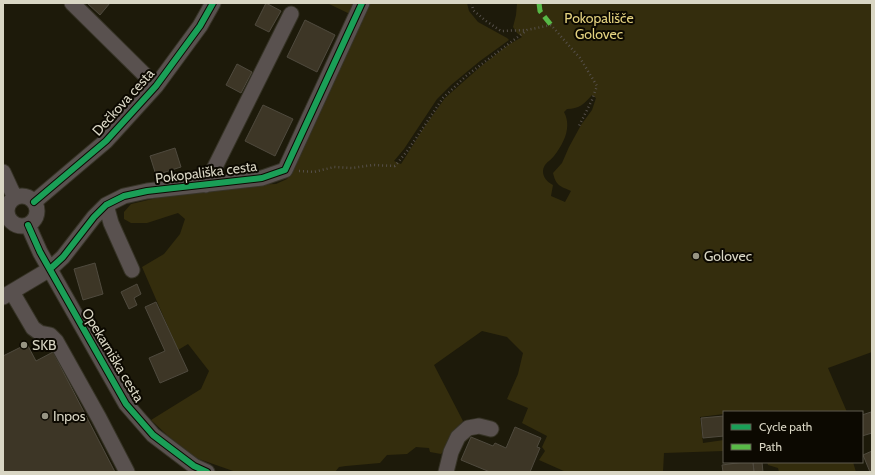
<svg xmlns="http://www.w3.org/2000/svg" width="875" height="475" viewBox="0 0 875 475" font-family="Cabin,sans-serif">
  <rect width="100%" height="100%" fill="#1d1a0a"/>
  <!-- green -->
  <path fill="#342d0d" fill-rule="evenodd" d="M327 3H467L469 11 478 22 507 38 509 40 480 61 451 85 437 99 404 149 394 161 401 164 423 129 445 98 480 67 508 45 522 37 517 33 513 27 516 15 517 3H872V352L828 368 847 412H724V414L700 417 703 443 724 440V451L664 453 663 472H566L539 460 545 451 542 447 547 436 522 423 528 408 507 399 518 374 523 353 507 337 482 331 434 365 463 421 451 434 446 449 441 454 430 452 429 448 416 447 407 454 387 455 380 463 346 466 339 467 335 472H236L196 458 167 435 151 420 201 389 209 371 188 344 178 350 142 267 164 254 180 234 185 219 178 213 147 223H131L124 219V212L131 204 165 196 247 185 276 184 287 179 296 164 312 129 350 43 352 15ZM592 95 596 98 592 110 581 125 569 147 562 163 553 173C556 186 560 186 571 191L565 202 551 196 553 185C545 181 540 173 545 165 548 161 552 159 554 156 564 143 572 127 564 112L567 109C579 109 584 104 592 95Z
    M767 462H853L856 472H779L778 468 768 465Z"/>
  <!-- building -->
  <path fill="#3d3626" stroke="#4f4a3e" d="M87 3H110L100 15Z
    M266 3 281 11 269 32 255 25Z
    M305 20 335 35 317 72 287 57Z
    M237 64 252 72 241 93 226 85Z
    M263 105 293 119 275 156 245 141Z
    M175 148 181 167 156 175 150 156Z
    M95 263 103 294 83 300 74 269Z
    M137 284 141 294 134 298 137 305 129 309 121 292Z
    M156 302 188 371 160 383 149 358 165 351 145 307Z
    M27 344 36 361 53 352 115 472H3V356Z
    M871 412 872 416V433L862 436V415Z
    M724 416V436L703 438 701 418Z
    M515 427 541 438 537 447 540 448 530 472H490L461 460 471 437 493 446 495 443 506 448Z
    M872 451V472H870L863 455Z
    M744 462H753L754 472H723L722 465Z
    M753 462H762L763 472H754Z"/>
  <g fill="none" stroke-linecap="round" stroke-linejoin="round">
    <!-- minor casing -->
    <g stroke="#363326" stroke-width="17">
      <path id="minor" d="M72 3 156 86
        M3 172 15 198
        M206 185 291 14
        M7 211a15 15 0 1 1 30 0a15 15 0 1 1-30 0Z
        M34 202 106 141 156 86 200 26 213 3
        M106 205 111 223 132 270
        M28 225 40 252 126 404 153 435 194 466 207 472
        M12 292 33 328 40 333 50 335 56 341 99 418 127 472
        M3 297 50 269 63 257 94 217 106 205 124 196 147 191 262 178 285 170 362 3
        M446 472 451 452 458 437 468 428 479 426 491 429"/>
    </g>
    <!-- path -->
    <path stroke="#56504b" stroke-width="2.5" stroke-dasharray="1 3" stroke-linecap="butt" d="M472 3 473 10 486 21 501 31 527 30
      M299 171 314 172 334 167 352 168 373 165 395 166 408 150 443 98 466 76 527 30 551 25 580 58 597 86 592 100 579 126"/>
    <!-- minor -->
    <use href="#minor" stroke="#59514f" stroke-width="15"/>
    <!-- quiet -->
    <path stroke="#58b947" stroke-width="5" stroke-dasharray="10 5" stroke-linecap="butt" d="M539 3 540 11 551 25"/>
    <!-- cycleway casing -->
    <g stroke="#0c0901" stroke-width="8">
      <path id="cycleway" d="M34 202 106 141 156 86 200 26 213 3
        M28 225 40 252 126 404 153 435 194 466 207 472
        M50 269 63 257 94 217 106 205 124 196 147 191 262 178 285 170 362 3"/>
    </g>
    <!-- cycleway -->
    <use href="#cycleway" stroke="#1a9f57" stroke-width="6"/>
  </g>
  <!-- markers -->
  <g fill="#979483" stroke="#0c0901" stroke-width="1.5">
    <circle cx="696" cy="256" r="4"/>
    <circle cx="24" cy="345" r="4"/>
    <circle cx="45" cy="416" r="4"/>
  </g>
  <g text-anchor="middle" stroke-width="4" stroke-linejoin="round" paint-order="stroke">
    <!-- park labels -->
    <g font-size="14" fill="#e3d17f" stroke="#0c0901">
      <text x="599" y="23">Pokopališče<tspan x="599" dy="16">Golovec</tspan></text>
    </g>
    <!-- street labels -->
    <g font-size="14" fill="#d9d6c4" stroke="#0c0901">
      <text transform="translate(123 102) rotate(-48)" y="5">Dečkova cesta</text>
      <text transform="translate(206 172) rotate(-7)" y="5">Pokopališka cesta</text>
      <text transform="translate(113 355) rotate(59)" y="5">Opekarniška cesta</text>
    </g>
    <!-- poi labels -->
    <g font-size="14" fill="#d9d6c4" stroke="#0c0901" text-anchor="start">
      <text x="704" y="261">Golovec</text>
      <text x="32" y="350">SKB</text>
      <text x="53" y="421">Inpos</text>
    </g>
  </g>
  <!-- border -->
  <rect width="875" height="475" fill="none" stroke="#d9d6c4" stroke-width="8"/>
  <!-- legend -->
  <rect x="723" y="411" width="140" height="52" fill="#0c0901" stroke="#5e5b4f"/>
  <rect x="731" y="424" width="20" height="6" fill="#1a9f57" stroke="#5e5b4f"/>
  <text x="759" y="431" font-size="12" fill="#d9d6c4">Cycle path</text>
  <rect x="731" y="444" width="20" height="6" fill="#58b947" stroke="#5e5b4f"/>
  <text x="759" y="451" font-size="12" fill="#d9d6c4">Path</text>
</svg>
